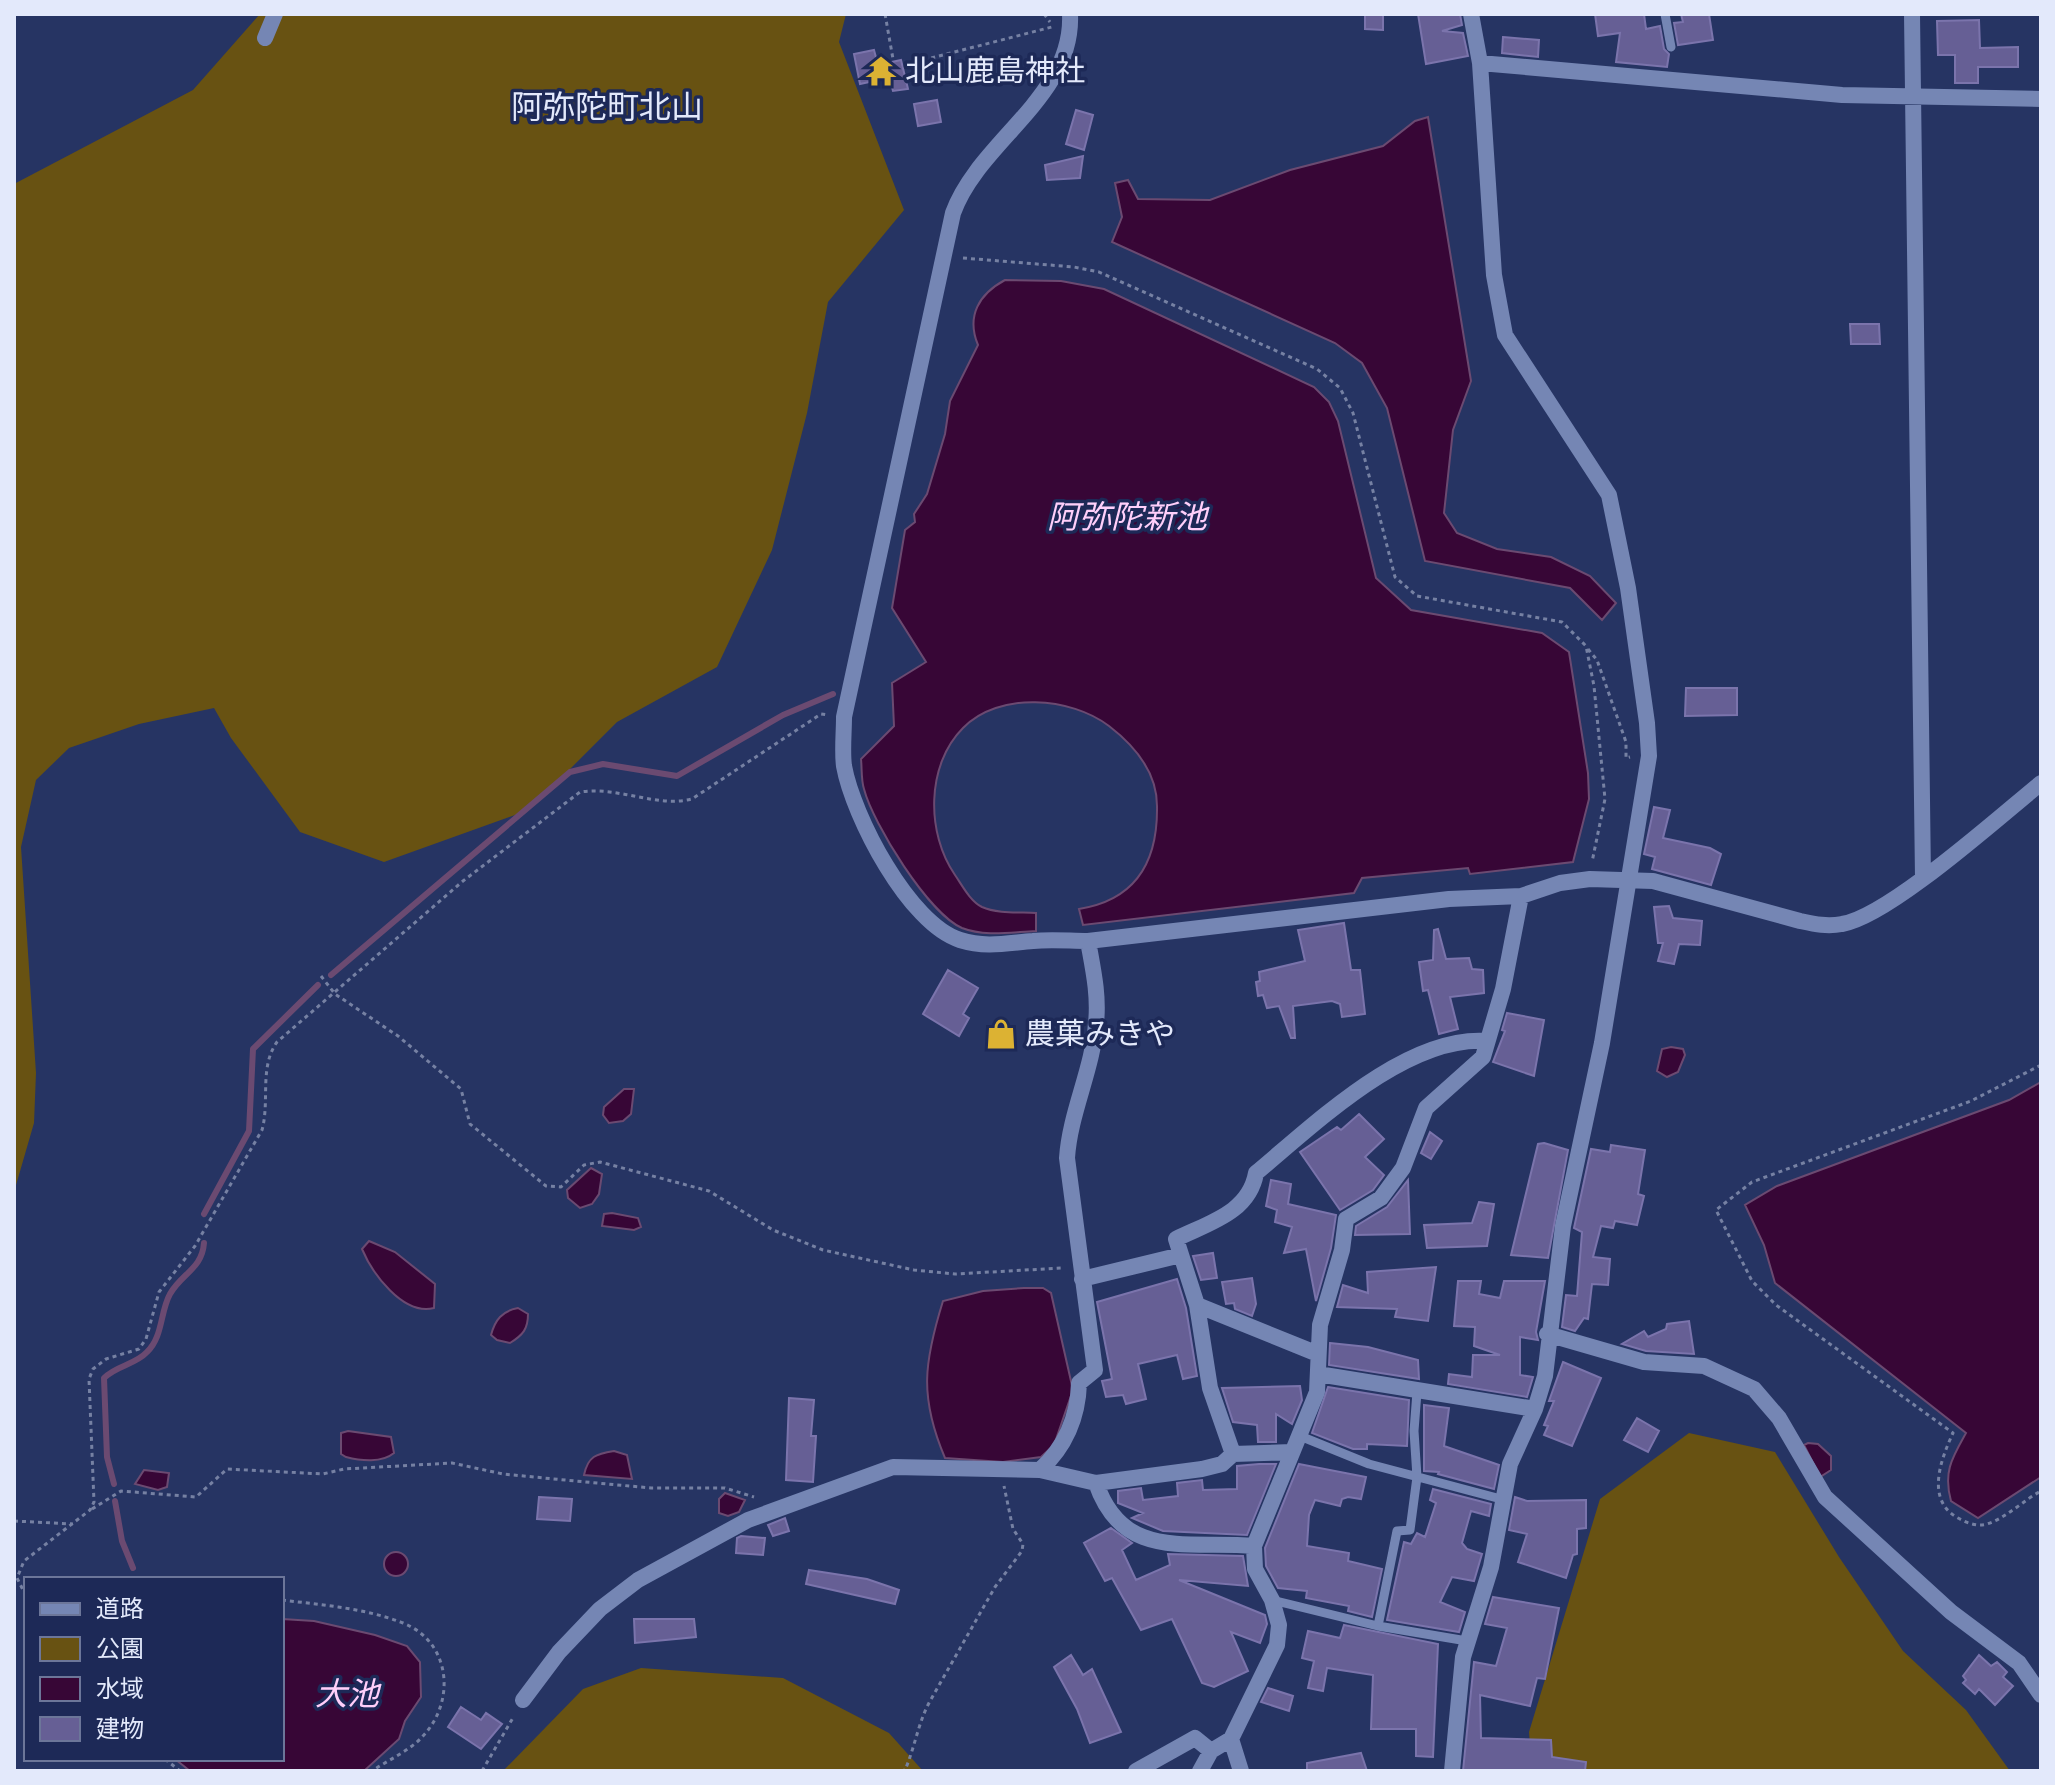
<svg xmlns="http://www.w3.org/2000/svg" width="2055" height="1785" viewBox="0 0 2055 1785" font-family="'Alegreya Sans','Noto Sans JP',sans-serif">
  <rect width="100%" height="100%" fill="#263463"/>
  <!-- green -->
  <path fill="#685212" d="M260 14H846L839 42 904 210 828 302 807 413 772 550 717 667 617 722 529 810 384 862 300 832 231 738 214 708 139 724 69 748 36 780 21 847 36 1073 34 1123 14 1192V184L193 90Z
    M1689 1433 1775 1452 1839 1557 1903 1651 1966 1710 2010 1771H1532L1529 1732 1600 1499Z
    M641 1668 783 1678 889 1733 923 1771H503L583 1689Z"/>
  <!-- water -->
  <path fill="#370636" stroke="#6b4a71" stroke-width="2" d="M1428 117 1471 381 1453 430 1444 513 1457 533 1497 549 1551 557 1590 576 1616 603 1602 620 1570 588 1425 561 1387 408 1362 363 1335 343 1112 242 1122 217 1115 183 1128 180 1138 199 1210 200 1290 170 1383 146 1415 121Z
    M1005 280 1061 281 1104 289 1314 387 1329 402 1338 421 1376 578 1411 610 1542 633 1569 652 1588 773 1589 799 1573 862 1470 874 1468 868 1362 878 1354 893 1083 925 1079 909C1136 900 1158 862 1157 806 1157 772 1135 746 1109 726 1071 697 999 691 963 728 926 765 926 833 955 875 962 885 970 901 982 907 997 914 1021 912 1036 913V931C1012 932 985 937 962 928 929 914 873 824 864 789 861 780 862 768 861 759L894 726 892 683 926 662 892 608 905 530 915 522 914 514 927 494 945 434 950 401 978 345C966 316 979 294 1005 280Z
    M1671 1047 1683 1049 1685 1055 1678 1072 1667 1077 1657 1071 1662 1049Z
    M2041 1082V1477L1978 1518 1951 1501C1943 1472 1952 1458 1966 1433L1775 1283 1764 1245 1745 1205 1777 1186 2009 1100Z
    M624 1089H634L631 1114 623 1121 609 1123 603 1115 604 1107Z
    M591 1168 602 1174 599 1194 592 1204 580 1208 568 1198 567 1190Z
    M612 1213 638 1218 641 1227 634 1230 602 1226 604 1214Z
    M369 1241 395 1252 435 1284 434 1308C403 1316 372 1273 362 1249Z
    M1024 1288H1043L1051 1293 1073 1390 1054 1445 1041 1457 1003 1462 945 1458C919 1397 924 1362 943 1301L983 1291Z
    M518 1308 528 1314C528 1329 523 1335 510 1343L497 1340 491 1335C495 1320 502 1311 518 1308Z
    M348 1431 391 1437 394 1453C382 1463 361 1461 346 1457L341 1454V1433Z
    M1808 1443 1818 1444 1831 1456V1470L1820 1477 1804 1445Z
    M614 1451 627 1455 632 1479 584 1475C588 1456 596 1454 614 1451Z
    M144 1470 169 1473 167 1487 158 1490 135 1484Z
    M725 1493 745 1500 739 1512 728 1516 719 1513V1499Z
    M384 1564a12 12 0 1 1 24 0a12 12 0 1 1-24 0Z
    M282 1619 314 1621 375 1635 407 1646 420 1662 421 1697 405 1721 399 1739 364 1771H190L175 1759H282Z"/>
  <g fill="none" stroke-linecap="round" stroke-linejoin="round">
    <!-- stream -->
    <path stroke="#6b4a71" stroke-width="6" d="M331 975 570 772 603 764 677 776 783 715 833 694
      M204 1214 249 1131 253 1049 318 985
      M114 1484 107 1457 104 1378C117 1365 135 1365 147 1352 163 1337 160 1312 170 1294 182 1273 202 1269 204 1243
      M115 1501 122 1541 133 1568"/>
  </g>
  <!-- building -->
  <path fill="#665f95" stroke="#7b74ac" stroke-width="2" d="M1365 14H1383V30L1365 29Z
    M1418 14H1460L1462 25 1442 31 1463 33 1468 56 1426 64Z
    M1595 14H1644L1646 29 1660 26 1664 49 1669 54 1667 67 1616 62 1620 33 1598 36Z
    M1681 14H1709L1713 40 1678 45 1674 23 1683 22Z
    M1979 20 1980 48 2018 47V67H1978V83H1955V55H1938L1937 21Z
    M1503 37 1539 40 1538 57 1502 53Z
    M874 50 878 65 901 60 908 89 893 91 890 80 883 79 860 84 854 54Z
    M937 100 941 122 918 126 914 104Z
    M1076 110 1093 115 1084 150 1066 144Z
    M1083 156 1080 178 1047 180 1045 165Z
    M1850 324H1879L1880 344H1851Z
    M1686 688H1737V715L1685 716Z
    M1654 807 1670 810 1663 838 1710 848 1721 854 1711 885 1652 869 1655 857 1644 854Z
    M1669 906 1673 918 1702 921 1700 945 1679 944 1674 964 1658 961 1663 943H1658L1654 907Z
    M1344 923 1351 970H1360L1365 1014 1342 1017 1340 1004 1332 1001 1293 1006 1295 1038H1291L1279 1006 1267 1008 1263 995 1258 996 1256 982 1260 981 1259 972 1305 961 1298 930Z
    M1438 929 1446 959 1469 958 1472 969 1483 970 1484 993 1450 997 1458 1029 1439 1034 1428 990 1423 991 1419 962 1433 960 1434 930Z
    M948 970 978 988 963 1014 969 1018 959 1036 923 1014Z
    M1507 1013 1544 1020 1534 1076 1493 1062 1505 1031 1502 1030Z
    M1359 1114 1384 1139 1365 1157 1384 1175 1373 1190 1340 1210 1300 1152 1337 1127 1341 1130Z
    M1430 1132 1442 1141 1431 1159 1421 1153Z
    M1544 1143 1568 1150 1548 1258 1511 1255 1538 1144Z
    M1611 1145 1645 1150 1638 1194 1644 1196 1637 1225 1615 1221 1613 1228 1601 1226 1593 1257 1610 1259 1608 1285 1592 1284 1588 1319 1584 1318 1575 1331 1562 1327 1566 1295 1577 1296 1582 1232 1574 1228 1591 1149 1610 1152Z
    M1271 1180 1291 1184 1288 1204 1336 1215 1331 1248 1316 1301 1306 1249 1284 1253 1292 1227 1275 1222 1277 1210 1266 1206Z
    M1408 1180 1410 1234 1355 1235 1356 1226 1387 1207Z
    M1479 1202 1494 1204 1487 1246 1427 1248 1424 1225 1472 1223Z
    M1213 1253 1217 1278 1201 1280 1193 1256Z
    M1436 1267 1428 1321 1395 1317 1397 1309 1337 1307 1343 1285 1368 1293 1367 1272Z
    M1252 1278 1256 1304 1252 1316 1235 1309 1234 1303 1226 1304 1222 1282Z
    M1177 1279 1186 1308 1197 1376 1183 1379 1177 1355 1138 1364 1146 1399 1126 1404 1123 1395 1106 1397 1102 1381 1112 1379 1097 1302Z
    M1458 1281H1481L1479 1294 1500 1298 1504 1281H1545L1536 1332 1538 1340 1520 1337V1375L1533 1377 1527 1397 1448 1384 1449 1374 1472 1377 1473 1355H1500L1474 1346 1475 1327 1454 1326Z
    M1689 1321 1694 1354 1646 1351 1622 1344 1644 1331 1648 1337 1666 1329 1667 1324Z
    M1330 1343 1368 1347 1418 1360 1419 1379 1329 1365Z
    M1563 1362 1601 1378 1572 1446 1544 1435 1548 1426 1544 1425 1554 1401H1549Z
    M1300 1386 1302 1400 1292 1424 1276 1414V1442H1258L1257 1425 1233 1422 1222 1388Z
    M1328 1387 1409 1400 1407 1446 1367 1444V1449H1353L1312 1433Z
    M789 1398 814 1400 811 1436H816L813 1482 786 1480Z
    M1424 1405 1449 1408 1444 1446 1499 1465 1494 1489 1438 1474 1439 1472 1424 1471Z
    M1637 1418 1659 1431 1648 1452 1624 1440Z
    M1259 1464H1276L1247 1535 1163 1531 1132 1518 1143 1513 1118 1503V1491L1141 1488 1143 1500 1178 1496 1177 1483 1202 1480 1203 1490 1237 1489V1466Z
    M1299 1464 1366 1477 1361 1499 1348 1497 1342 1499 1340 1506 1315 1500 1309 1515 1307 1546 1349 1553 1348 1561 1382 1569 1372 1617 1348 1611 1349 1606 1306 1598 1307 1591 1278 1588 1266 1566 1265 1548Z
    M1433 1489 1491 1504 1489 1516 1471 1511 1462 1543 1467 1549 1482 1554 1474 1581 1452 1577 1440 1602 1465 1612 1459 1632 1387 1620 1404 1542 1411 1544 1417 1533 1425 1537 1436 1503 1430 1500Z
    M539 1497 572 1499 570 1521 537 1519Z
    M1515 1497 1527 1501 1586 1500V1528L1577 1529V1554L1573 1555 1566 1578 1518 1562 1527 1534 1509 1530Z
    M785 1518 789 1531 773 1536 768 1525Z
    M1111 1528 1132 1543 1122 1550 1136 1580 1170 1565 1168 1554 1243 1556 1248 1586 1179 1580 1265 1615 1267 1624 1260 1643 1231 1632 1248 1671 1214 1687 1202 1683 1172 1619 1141 1630 1112 1578 1105 1581 1084 1543Z
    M741 1536 765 1538 763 1555 736 1553 737 1538Z
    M809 1570 867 1579 899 1590 895 1604 806 1584Z
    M1493 1597 1559 1608 1545 1679 1537 1678 1530 1706 1480 1695 1481 1738 1551 1740 1552 1757 1586 1762 1585 1771H1463L1474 1662 1496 1666 1507 1628 1485 1624Z
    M634 1619H694L696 1637 635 1643Z
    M1344 1625 1438 1644 1433 1757 1416 1756V1729H1371L1373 1675 1327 1668 1323 1691 1308 1688 1314 1661 1302 1658 1308 1631 1340 1638Z
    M1071 1655 1083 1675 1092 1669 1121 1732 1090 1743 1077 1709 1054 1667Z
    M1979 1655 1991 1666 1997 1662 2007 1672 2003 1677 2013 1686 1995 1705 1979 1689 1975 1694 1963 1683 1966 1680 1963 1676Z
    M1268 1688 1293 1696 1289 1711 1261 1702Z
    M461 1707 481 1720 486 1713 502 1724 481 1749 448 1727Z
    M1361 1753 1367 1771H1307V1763Z"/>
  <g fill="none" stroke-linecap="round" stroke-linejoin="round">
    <!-- path -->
    <path stroke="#7681a3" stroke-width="3" stroke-dasharray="4 4" stroke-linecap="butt" d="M885 14 893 59
      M1044 14 1050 22
      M908 64 1052 27
      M963 258 1074 267 1099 272 1317 369 1340 388 1353 413 1395 577 1417 596 1562 622 1586 646 1594 686 1605 799 1592 862
      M1588 649 1597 660 1626 742V758L1630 757
      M321 976 335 994 398 1036 461 1089 470 1124 546 1186 561 1187 584 1165 600 1162 709 1191 773 1230 823 1250 914 1270 955 1274 1062 1268
      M2041 1065 1971 1101 1752 1182 1716 1210 1752 1281 1776 1305 1953 1433C1941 1459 1925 1500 1958 1518 1967 1523 1977 1527 1987 1524 2006 1518 2024 1500 2041 1491
      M92 1509 121 1491 196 1497 227 1469 323 1474 344 1469 452 1463 503 1474 575 1481 651 1488H725L754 1497
      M14 1521 73 1524
      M26 1596 17 1578 24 1561 90 1510 94 1502 89 1379 93 1369 106 1359 139 1349 146 1339 159 1292 195 1246 262 1130C270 1101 259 1067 277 1042L463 881 580 792C618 786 656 808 692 799L821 714 828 715
      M282 1600C322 1605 365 1608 403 1623 451 1642 456 1701 423 1736 411 1750 388 1760 372 1771
      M165 1759 180 1771
      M482 1771 514 1716
      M901 1771 905 1770C915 1747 918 1723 930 1701L995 1587 1022 1551 1023 1544 1013 1529 1004 1486"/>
    <!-- lane -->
    <path stroke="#7586b4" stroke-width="9" d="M1665 14 1671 47
      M1300 1436 1369 1464 1501 1499
      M1272 1600 1378 1626 1467 1641
      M1378 1626 1397 1531 1410 1530 1417 1477 1414 1431 1417 1392"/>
    <!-- street -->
    <path stroke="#7586b4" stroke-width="16" d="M1070 14C1074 97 979 141 953 213L844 717C844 733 842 751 844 766 853 816 909 924 960 940 986 948 1007 943 1033 941 1051 939 1070 941 1088 941L1449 899 1521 896 1560 883 1590 879 1653 881 1800 921C1814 924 1827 927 1842 924 1888 917 2000 816 2041 783
      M1912 14 1923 878
      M265 38 275 14
      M1480 63 1842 95 2041 99
      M1082 1279 1181 1255
      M1197 1305 1318 1354
      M1547 1334 1644 1362 1704 1366 1754 1389 1779 1418 1825 1497 1951 1612 2019 1663 2041 1695
      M1318 1374 1535 1409
      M1233 1454 1292 1452
      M1040 1470C1066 1446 1078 1417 1079 1383L1095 1370 1067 1158C1070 1112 1093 1069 1096 1023 1099 995 1093 969 1088 941
      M1096 1483C1123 1562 1189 1540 1254 1546
      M523 1700 559 1652 600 1609 638 1580 748 1520 893 1467 1040 1470 1096 1483 1202 1469 1222 1464 1233 1454 1210 1388 1197 1305 1176 1239C1208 1223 1249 1213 1256 1173 1315 1124 1406 1035 1487 1041
      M1231 1739 1241 1771
      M1136 1771 1195 1738 1211 1751
      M1200 1771 1211 1751 1231 1739 1277 1645 1279 1625 1272 1600 1255 1569 1254 1546 1317 1392 1320 1325 1342 1250 1346 1219 1381 1198 1403 1168 1426 1108 1483 1057 1503 989 1521 896
      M1452 1771 1463 1657 1491 1567 1510 1464 1535 1409 1545 1376 1563 1226 1602 1043 1649 756 1647 723 1628 588 1609 495 1505 335 1494 275 1480 63 1471 14"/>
  </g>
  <!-- icons -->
  <defs>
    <g id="temple-bare" transform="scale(2.4)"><path d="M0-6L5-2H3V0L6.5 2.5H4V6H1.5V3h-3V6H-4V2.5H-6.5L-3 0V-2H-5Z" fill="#dcb233" stroke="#1d2957" stroke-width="2.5" paint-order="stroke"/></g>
    <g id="shop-bare" transform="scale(2.4)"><path d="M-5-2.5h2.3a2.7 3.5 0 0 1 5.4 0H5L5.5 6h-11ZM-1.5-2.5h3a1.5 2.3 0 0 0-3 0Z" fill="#dcb233" stroke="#1d2957" stroke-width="2.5" paint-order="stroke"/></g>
  </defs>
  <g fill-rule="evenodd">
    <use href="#temple-bare" x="881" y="71"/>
    <use href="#shop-bare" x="1001" y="1034"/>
  </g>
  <g text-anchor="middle" stroke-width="7" stroke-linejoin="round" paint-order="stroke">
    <!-- poi labels -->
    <g font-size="30" fill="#e3e9fb" stroke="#1d2957" text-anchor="start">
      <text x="905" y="81">北山鹿島神社</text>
      <text x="1025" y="1044">農菓みきや</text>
    </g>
    <!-- neighbourhood labels -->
    <g font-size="32" fill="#e3e9fb" stroke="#1d2957">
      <text x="607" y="118">阿弥陀町北山</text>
    </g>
    <!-- water labels -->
    <g font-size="32" font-style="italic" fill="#ffcffa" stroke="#1d2957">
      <text x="1127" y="528">阿弥陀新池</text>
      <text x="347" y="1705">大池</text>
    </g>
  </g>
  <!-- border -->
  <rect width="2055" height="1785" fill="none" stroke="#e3e9fb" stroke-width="32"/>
  <!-- legend -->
  <rect x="24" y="1577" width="260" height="184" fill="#1d2957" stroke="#6c7699" stroke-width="2"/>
  <rect x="40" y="1603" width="40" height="12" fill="#7586b4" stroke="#6c7699" stroke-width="2"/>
  <text x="96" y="1617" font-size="24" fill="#e3e9fb">道路</text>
  <rect x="40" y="1637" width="40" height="24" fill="#685212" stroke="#6c7699" stroke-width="2"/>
  <text x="96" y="1657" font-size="24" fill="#e3e9fb">公園</text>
  <rect x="40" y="1677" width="40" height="24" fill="#370636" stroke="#6c7699" stroke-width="2"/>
  <text x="96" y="1697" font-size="24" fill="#e3e9fb">水域</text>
  <rect x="40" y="1717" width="40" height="24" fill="#665f95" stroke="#6c7699" stroke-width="2"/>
  <text x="96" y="1737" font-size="24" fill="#e3e9fb">建物</text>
</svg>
